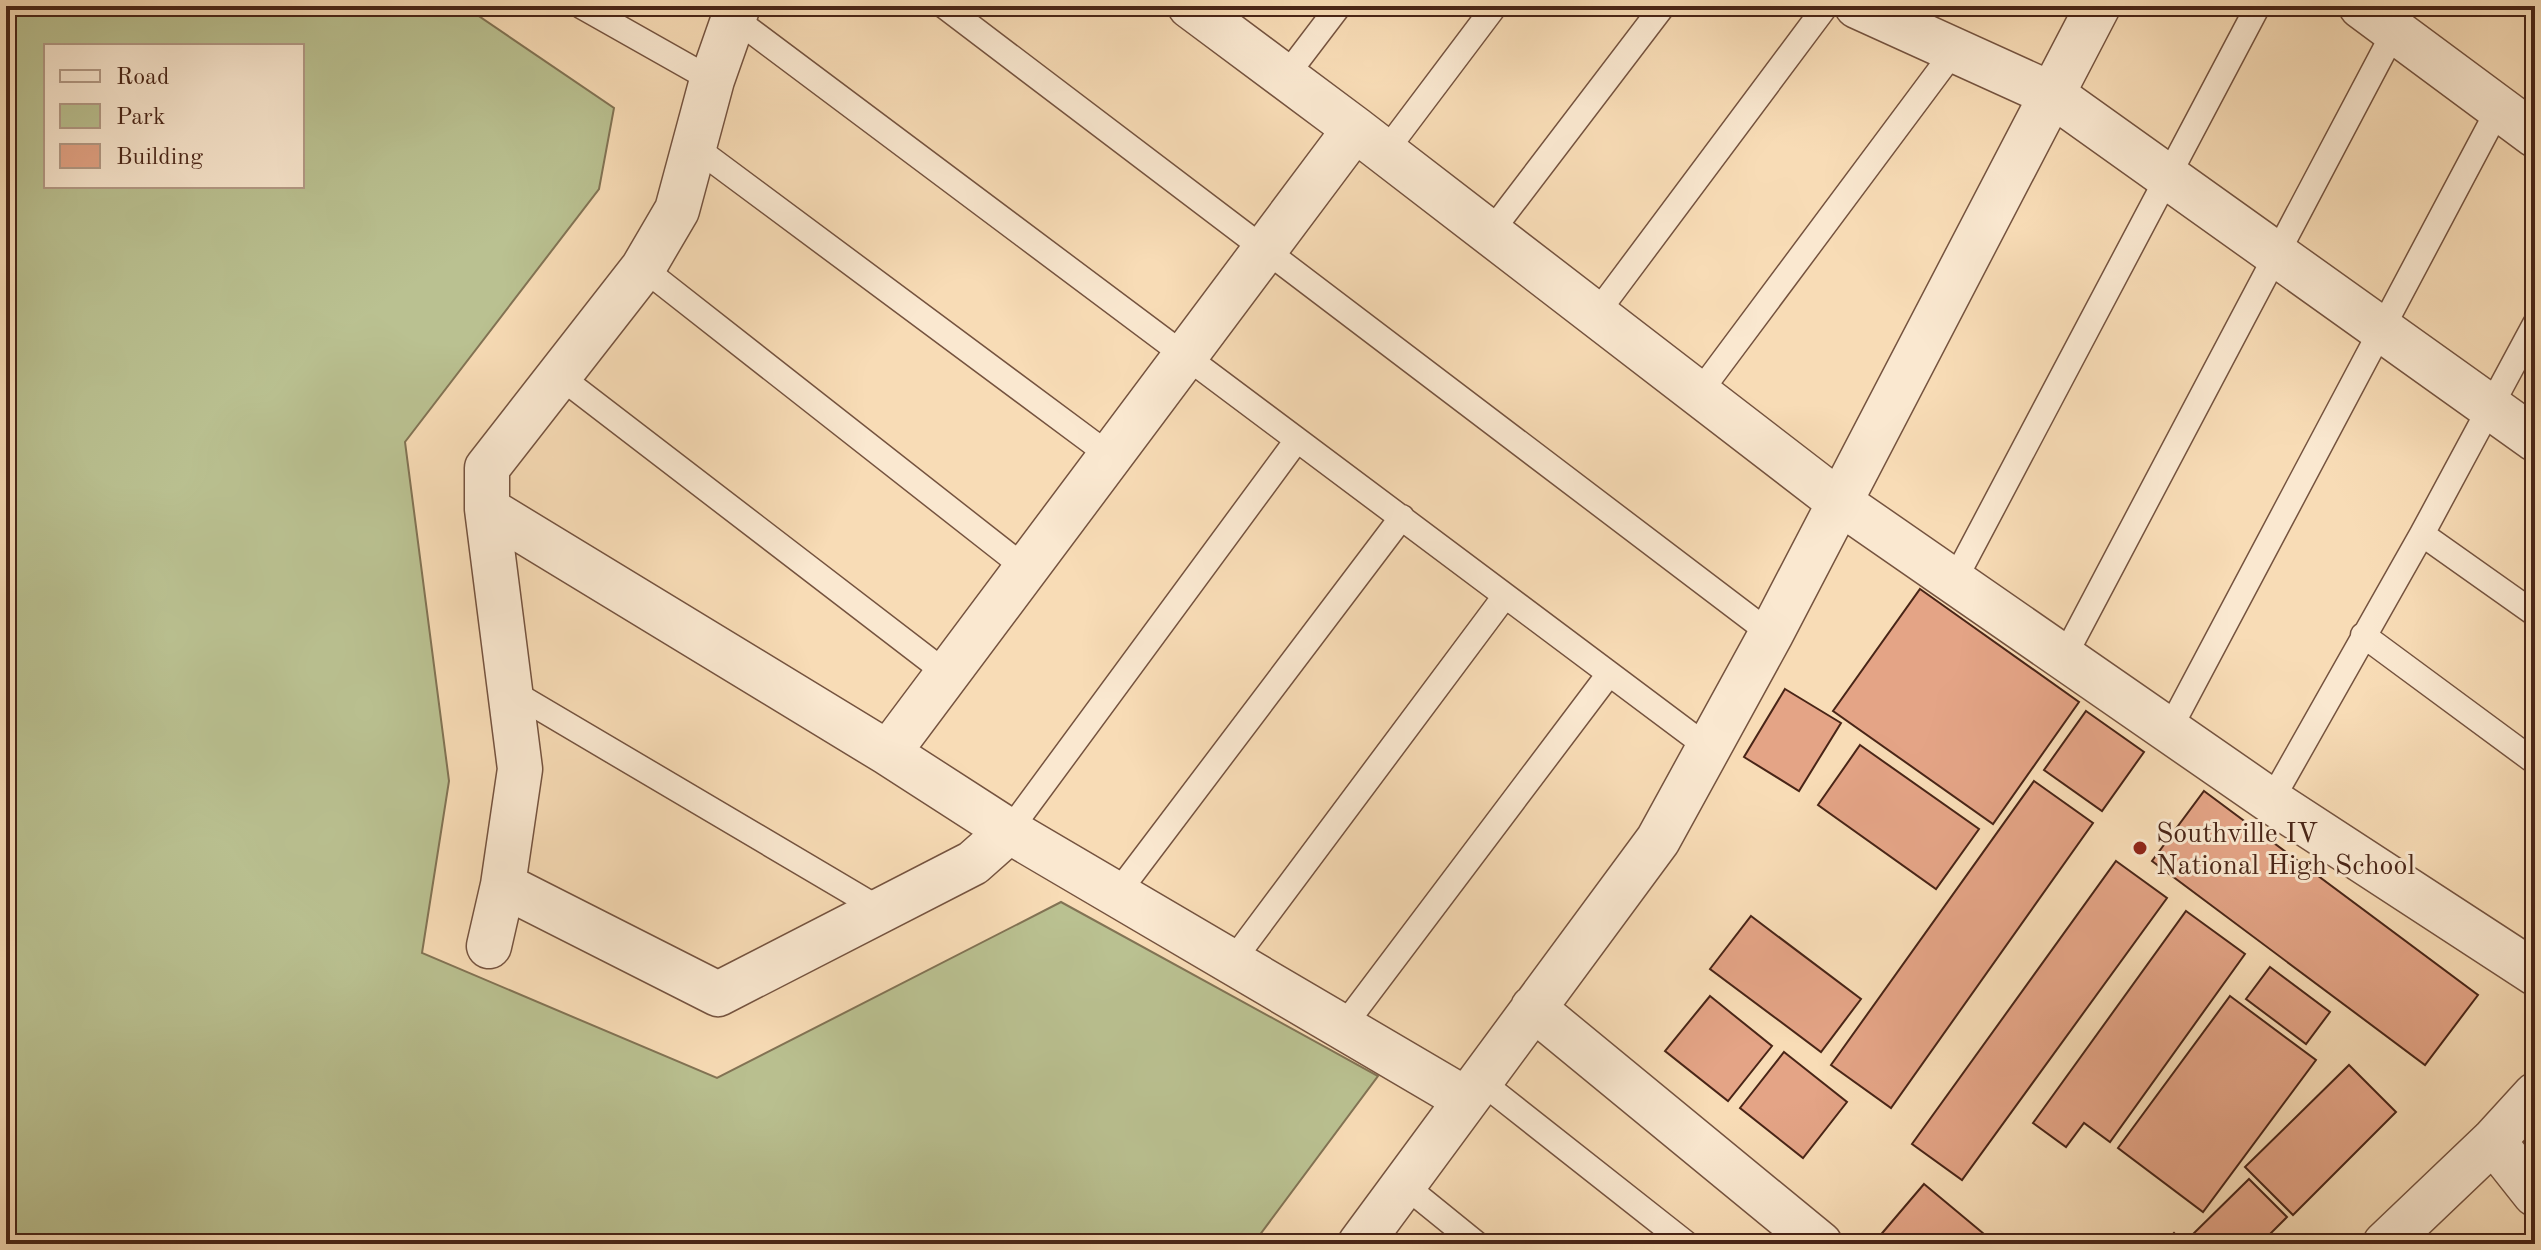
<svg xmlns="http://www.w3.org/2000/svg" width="2541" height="1250" viewBox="0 0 2541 1250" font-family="'Old Standard TT',serif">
  <rect width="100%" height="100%" fill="#f8dcb6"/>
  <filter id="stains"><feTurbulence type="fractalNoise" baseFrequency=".0025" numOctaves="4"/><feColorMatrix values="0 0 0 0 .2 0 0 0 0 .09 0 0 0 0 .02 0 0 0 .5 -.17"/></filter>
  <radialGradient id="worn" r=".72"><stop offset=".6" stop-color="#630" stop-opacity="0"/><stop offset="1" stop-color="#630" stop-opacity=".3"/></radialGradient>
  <!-- green -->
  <path fill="#bac191" stroke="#827354" stroke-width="2" fill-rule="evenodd" d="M6 6H464L614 108 599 189 405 442 449 781 422 953 717 1078 1061 902 1378 1076 1253 1244H6ZM46 46H302V186H46Z"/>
  <!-- building -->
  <path fill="#e4a486" stroke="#492517" stroke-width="2" d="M1920 589 2079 702 1993 824 1833 711Z
    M1785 689 1841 723 1799 791 1744 757Z
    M2086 711 2144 752 2102 811 2044 770Z
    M1860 745 1979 829 1936 889 1818 805Z
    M2034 781 2093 823 1891 1108 1831 1065Z
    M2204 791 2478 995 2425 1065 2152 861Z
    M2116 861 2167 898 1962 1180 1912 1144Z
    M2186 911 2245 954 2110 1142 2084 1123 2066 1147 2033 1123Z
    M1751 916 1861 999 1821 1052 1710 969Z
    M2270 967 2330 1012 2306 1044 2246 999Z
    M1710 996 1772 1046 1728 1101 1665 1051Z
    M2230 996 2316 1060 2203 1212 2118 1148Z
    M1784 1052 1847 1102 1803 1158 1740 1108Z
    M2349 1065 2396 1112 2293 1215 2245 1167Z
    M2249 1179 2287 1217 2260 1244H2195L2189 1238Z
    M1924 1184 1996 1244H1885L1878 1238Z
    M2174 1233 2185 1244H2163Z"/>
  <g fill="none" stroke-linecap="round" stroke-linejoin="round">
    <!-- lane casing -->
    <g stroke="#75533f" stroke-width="27">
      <path id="lane" d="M581 6 712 80
        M944 6 1771 634
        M734 18 1710 749
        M1285 77 1339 6
        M692 145 1109 455
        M1385 152 1495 6
        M1490 233 1663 6
        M643 268 1025 568
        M1596 314 1826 6
        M558 375 946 673
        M1699 393 1954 51
        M2422 534 2535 614
        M1954 581 2258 6
        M2363 635 2535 762
        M2064 657 2394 32
        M509 690 883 911
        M2169 730 2499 108
        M2271 801 2422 534 2535 324
        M1009 831 1297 440
        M1116 895 1402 517
        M1231 963 1505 596
        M1342 1028 1609 674
        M1479 1080 1687 1244
        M1403 1184 1477 1244"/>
    </g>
    <!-- street casing -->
    <g stroke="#75533f" stroke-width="47">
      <path id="street" d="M1190 6 1355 129 1838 501 2271 801 2535 973
        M1857 6 2053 95 2535 439
        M2361 6 2535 135
        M487 509 888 753 1009 831 1465 1099
        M888 753 1355 129
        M503 885 718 994 973 863 1009 831
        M489 946 503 885 520 769 487 509V468L643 268 677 210 712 80 738 6
        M1533 1008 1820 1244
        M2493 1141 2535 1194
        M1360 1244 1658 840 1771 634 2098 6
        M2385 1244 2493 1141 2535 1095"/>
    </g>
    <!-- lane -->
    <use href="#lane" stroke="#fae8d0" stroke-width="24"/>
    <!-- street -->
    <use href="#street" stroke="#fae8d0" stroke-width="44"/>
  </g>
  <!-- markers -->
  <circle fill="#8f2418" stroke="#fae8d0" stroke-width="3" cx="2140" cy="848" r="8"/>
  <g text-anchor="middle" stroke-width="6" stroke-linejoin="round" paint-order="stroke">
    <!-- poi labels -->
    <g font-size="28" fill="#492517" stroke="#fae8d0" text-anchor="start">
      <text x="2156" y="842">Southville IV<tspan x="2156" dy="32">National High School</tspan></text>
    </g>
  </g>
  <!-- margin -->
  <rect width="2541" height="1250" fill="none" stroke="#f8dcb6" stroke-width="32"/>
  <rect x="8" y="8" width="2525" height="1234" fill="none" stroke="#492517" stroke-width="4"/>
  <rect x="16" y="16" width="2509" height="1218" fill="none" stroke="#492517" stroke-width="2"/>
  <!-- legend -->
  <rect x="44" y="44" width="260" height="144" fill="#fae8d0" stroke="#b39a86" stroke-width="2"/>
  <rect x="60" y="70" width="40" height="12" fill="#fae8d0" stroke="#b39a86" stroke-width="2"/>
  <text x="116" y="84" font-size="24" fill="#492517">Road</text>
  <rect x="60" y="104" width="40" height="24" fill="#bac191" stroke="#b39a86" stroke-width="2"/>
  <text x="116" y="124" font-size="24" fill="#492517">Park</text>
  <rect x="60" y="144" width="40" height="24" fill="#e4a486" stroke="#b39a86" stroke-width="2"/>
  <text x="116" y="164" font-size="24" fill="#492517">Building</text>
  <rect width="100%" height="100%" filter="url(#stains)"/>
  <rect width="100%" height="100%" fill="url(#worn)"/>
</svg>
